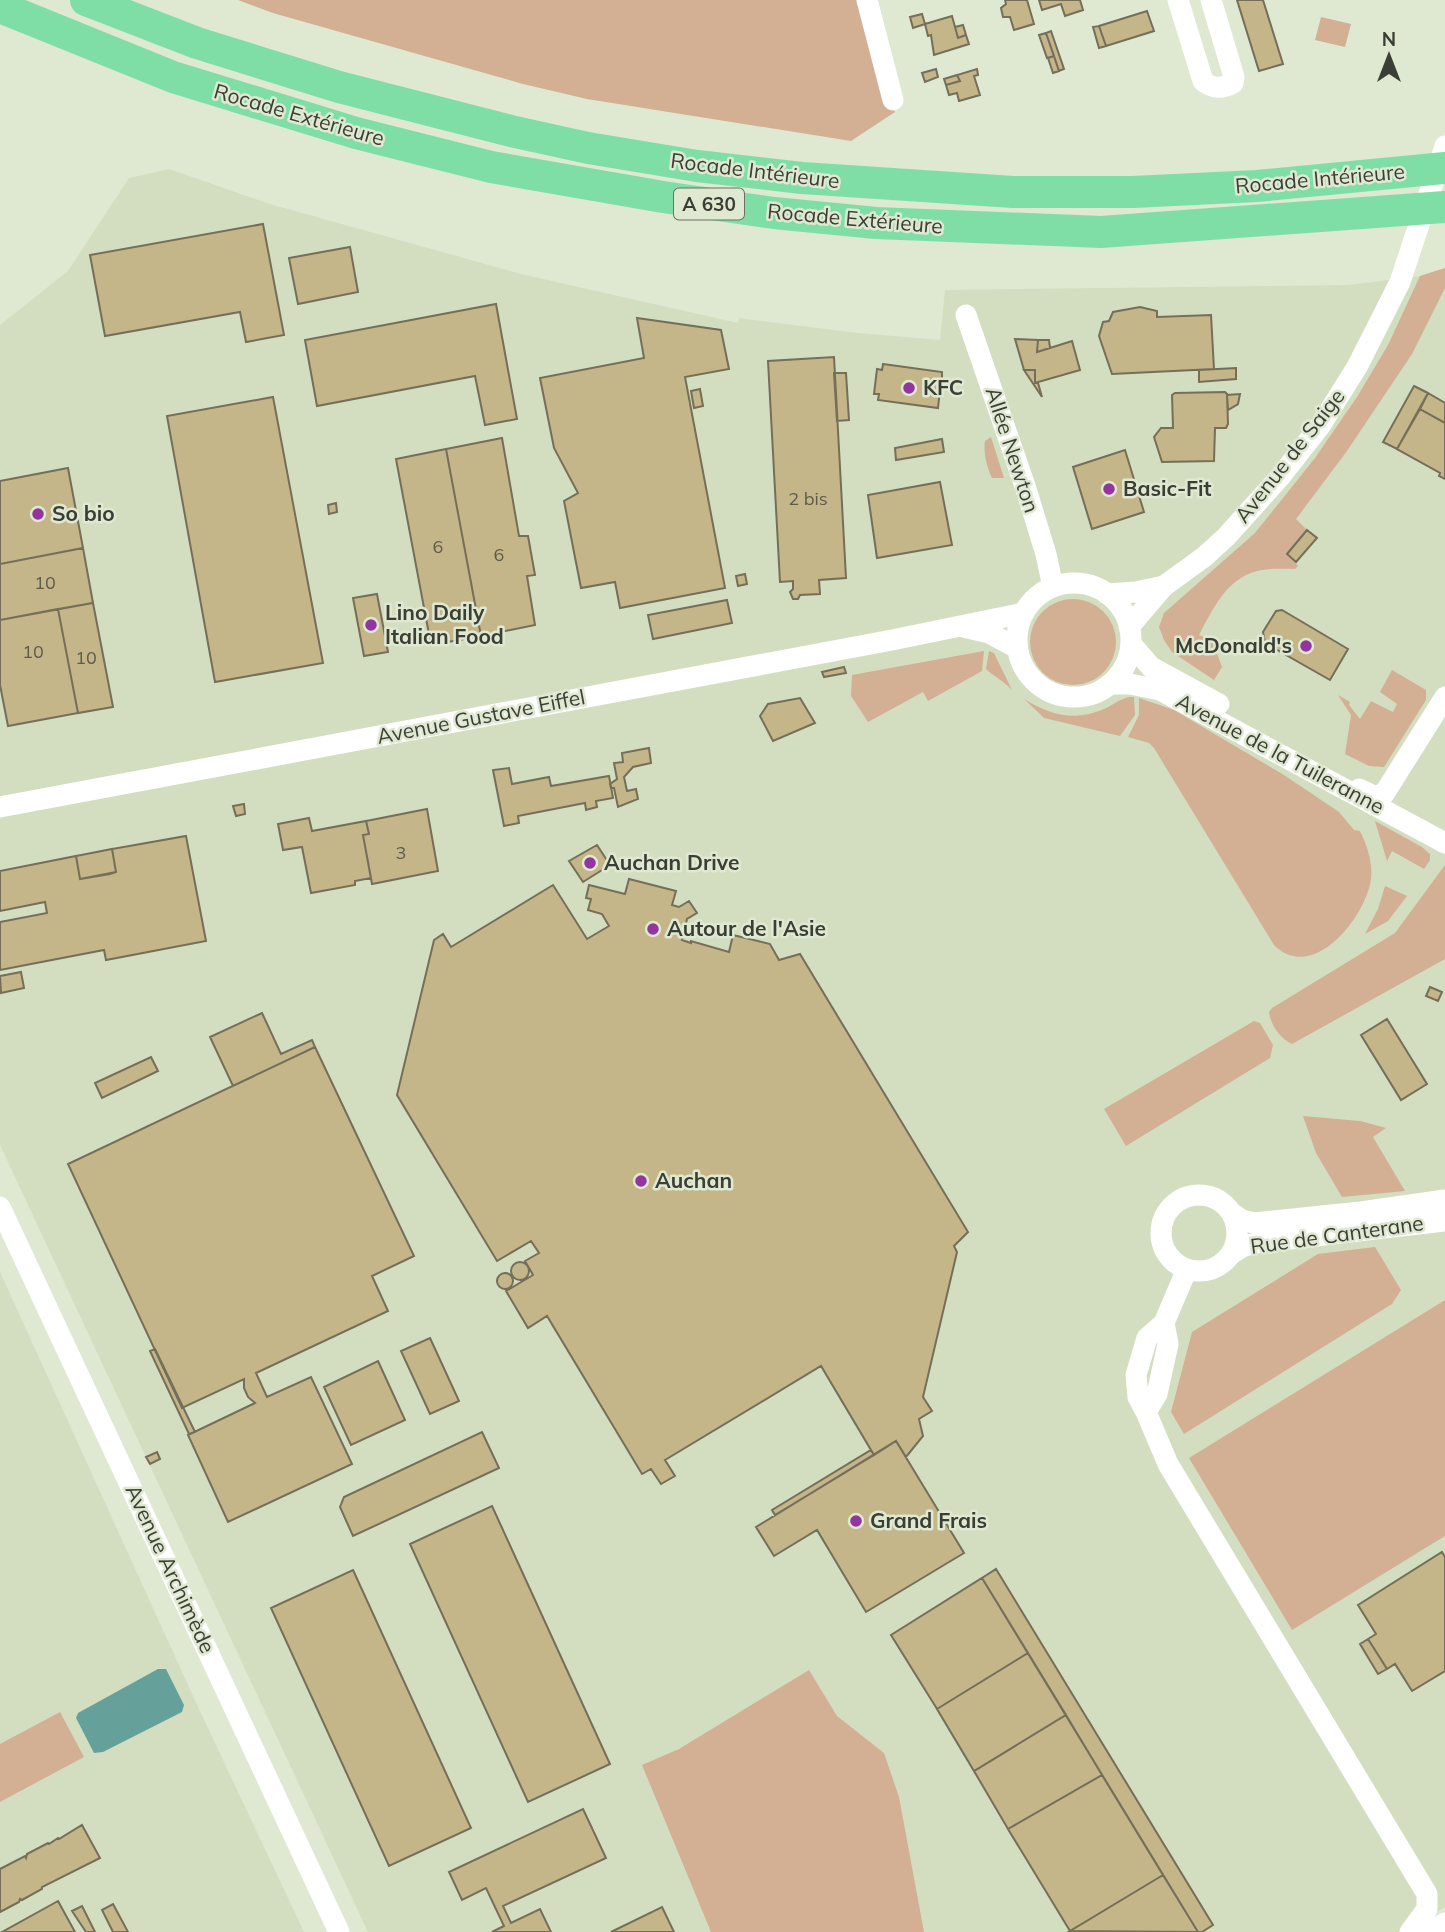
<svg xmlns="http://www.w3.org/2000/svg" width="1445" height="1932" viewBox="0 0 1445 1932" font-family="Mulish,sans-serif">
  <rect width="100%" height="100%" fill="#dfe8d1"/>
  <!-- built -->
  <path fill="#d3dec0" d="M169 169 270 204 521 274 738 323 739 318 858 333 940 340 945 290 1348 285 1420 276 1445 268V1300L1190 1458 1292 1629 1445 1536V1907L1404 1932H368L0 1145V325L68 271 129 178Z
    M0 1272 199 1709 304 1932H0Z"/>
  <!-- green -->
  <path fill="#d3af93" d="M238 0H867L895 112 851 141 587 99 523 84 273 13Z
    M1321 17 1351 24 1345 47 1315 40Z
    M1445 268V288L1412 354 1347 451 1296 519 1307 530 1287 554 1298 566 1295 569C1283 569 1269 568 1257 571 1226 579 1213 609 1199 635L1212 640 1222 667 1214 680 1172 652 1164 640 1159 627 1164 613 1255 533 1315 458 1357 397 1388 345 1420 276Z
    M991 437 1004 478H992C987 468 983 452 985 441Z
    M1030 642a43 43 0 1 1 86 0a43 43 0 1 1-86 0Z
    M984 651 982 671 928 701 923 692 868 722 851 696 852 675Z
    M989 651 994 653 1012 690C1004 681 993 676 986 669Z
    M1392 670 1426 690V700L1384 767 1369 766 1345 754 1351 715 1338 695 1350 702 1349 705 1360 719 1371 701 1393 712 1397 704 1380 692Z
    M1129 697H1134L1135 715 1120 736 1044 718 1024 699C1051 715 1073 722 1104 709 1113 705 1120 699 1129 697Z
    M1139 698 1174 710 1284 775 1339 812 1354 830 1360 831C1367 845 1373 863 1371 879 1366 917 1313 984 1274 945L1154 748 1149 743 1128 737 1139 715Z
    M1375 821 1422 847 1430 854V860L1424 869 1392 851 1387 861Z
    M1445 865V959L1292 1044C1280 1038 1271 1026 1269 1012L1272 1008 1395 933Z
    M1385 886 1407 896 1388 921 1365 934 1378 909Z
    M1254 1021 1260 1023 1273 1045 1270 1058 1126 1146 1104 1109Z
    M1303 1116 1360 1121 1386 1128 1373 1137 1405 1191 1342 1197 1316 1153Z
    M1375 1247 1401 1290 1392 1304 1184 1434 1171 1412 1192 1332 1318 1254Z
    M1445 1300V1536L1292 1630 1189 1458Z
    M809 1670 837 1716 884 1753 899 1797 924 1932H711L642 1765 679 1749Z
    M60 1712 84 1757 0 1802V1744Z"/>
  <!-- water -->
  <path fill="#66a09b" d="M158 1669H166L184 1705 182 1712 103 1752 94 1753 76 1718 78 1713Z"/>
  <!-- building -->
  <path fill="#c4b689" stroke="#756e59" stroke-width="2" d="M1005 0H1027L1034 24 1014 30 1010 17H1003L1001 8 1006 4Z
    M1039 0H1080L1083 10 1065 16 1061 4 1042 10Z
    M1237 0H1263L1283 64 1259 71Z
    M1147 11 1154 31 1106 46 1099 26Z
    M922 14 925 24 913 28 910 17Z
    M952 16 958 38 966 35 969 44 934 55 931 35 928 36 925 24Z
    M963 25 966 35 958 38 955 27Z
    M1099 26 1106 46 1099 48 1093 27Z
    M1051 31 1064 69 1059 71 1046 33Z
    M1046 33 1054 56 1047 58 1039 35Z
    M1054 56 1059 71 1053 73 1048 58Z
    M936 69 938 77 925 82 922 73Z
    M977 69 978 75 974 76 980 95 959 101 957 93 949 95 946 85 960 81 957 75Z
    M957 75 960 81 946 85 944 79Z
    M263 224 284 335 246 342 240 312 105 336 90 255Z
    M350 247 358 292 298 304 289 258Z
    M496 304 517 419 485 425 475 376 317 406 305 340Z
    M1140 307 1157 311V317L1211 315 1214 369 1112 374 1099 336 1103 322 1109 321 1113 312Z
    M637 318 721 330 729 369 685 377 725 588 620 608 615 582 581 588 564 501 578 493 554 448 540 378 644 358Z
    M1015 339 1038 340 1037 352 1072 341 1080 370 1035 383V370H1024Z
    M1038 340H1049L1050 348 1037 352Z
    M834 357 846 578 819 580 820 594 800 595 798 599H793L790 592 793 589V581L780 582 768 361Z
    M883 364 942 372V390H940L938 408 878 400 879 394H874L877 369 882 370Z
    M1236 368V379L1199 382V370Z
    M1024 370H1035V383H1038L1042 397Z
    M834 373H846L849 420 837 421Z
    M1414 386 1428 393 1397 449 1383 442Z
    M700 389 703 406 694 408 691 391Z
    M1225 392 1227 394 1228 424 1226 428H1215L1214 461 1162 462 1154 437 1161 428H1173L1172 395 1175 393Z
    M1428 393 1445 403V423L1420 409Z
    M1240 394 1238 404 1228 410 1227 395Z
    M273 397 323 663 215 682 167 416Z
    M1420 409 1445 423V479L1439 476 1440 473 1397 449Z
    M502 438 519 536H528L535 575 527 576 535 625 481 636 446 449Z
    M942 439 944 452 896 460 895 448Z
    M446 449 481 636 431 645 396 459Z
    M1125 450 1144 512 1092 529 1073 467Z
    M68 468 83 548 0 564V481Z
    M940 482 952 545 877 558 868 495Z
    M336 503 337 512 329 514 328 505Z
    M1307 530 1317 538 1296 562 1287 554Z
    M83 548 93 603 0 620V564Z
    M745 574 747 584 738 586 736 576Z
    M377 594 388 652 364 656 353 598Z
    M727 600 732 623 653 639 648 615Z
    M93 603 113 707 78 713 58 609Z
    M58 609 78 713 8 726 0 685V620Z
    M1282 610 1348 649 1330 680 1265 643 1263 632 1276 611Z
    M844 667 846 673 824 677 822 672Z
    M800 698 815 723 773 741 760 716 768 704Z
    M649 748 651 763 633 767 624 777 627 791 636 789 638 799 618 807 614 788H611L610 784 617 779 614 763 623 762 622 753Z
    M509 768 512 784 549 777 551 786 609 776 613 798 596 801 597 807 586 810 585 803 518 816 519 823 504 826 493 770Z
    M244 804 245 814 236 816 233 806Z
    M427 809 438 871 372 884 363 835 369 834 366 821Z
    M309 818 312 831 366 821 369 834 363 835 371 878 355 881V885L311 893 302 847 283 850 278 824Z
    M186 836 206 941 106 960 104 950 0 970V922L47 913 45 902 0 911V871L76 856 80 879 110 874 116 872 112 849Z
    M597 845 610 865 583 882 569 861Z
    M112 849 116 872 80 879 76 856Z
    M629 879 676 891 672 905 679 907 689 901 697 913 687 919 682 940 691 943V941L729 952 733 935 770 944 779 960 800 954 968 1232 954 1246 957 1252 923 1397 932 1411 919 1419 923 1436 906 1457 896 1441 874 1455 821 1366 665 1460 675 1476 661 1484 651 1469 642 1474 547 1316 528 1328 506 1291 533 1275 525 1261 539 1253 531 1241 497 1261 397 1095 434 940 443 934 451 947 553 885 587 939 609 926 602 914 588 910 591 899 586 898 589 885 625 894Z
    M21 972 24 988 1 993 0 976Z
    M1430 987 1442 992 1438 1001 1426 996Z
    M262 1013 281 1054 312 1040 315 1047 233 1086 210 1037Z
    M1387 1019 1427 1084 1401 1100 1361 1035Z
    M315 1047 414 1256 372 1276 388 1311 256 1373 267 1397 311 1377 352 1464 228 1522 188 1435 255 1403 248 1397 244 1388V1379L182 1408 68 1164Z
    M151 1057 158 1071 102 1098 95 1083Z
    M511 1271a9 9 0 1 1 18 0a9 9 0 1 1-18 0Z
    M497 1281a8 8 0 1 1 16 0a8 8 0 1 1-16 0Z
    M430 1338 459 1401 430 1414 401 1351Z
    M155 1349 195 1432 189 1434 150 1351Z
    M378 1361 405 1420 351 1445 324 1387Z
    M482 1432 499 1468 353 1536 340 1507 344 1497Z
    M896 1441 964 1553 866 1612 817 1530 774 1556 756 1527Z
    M871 1450 874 1455 775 1515 772 1510Z
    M157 1452 160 1459 150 1464 146 1457Z
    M492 1506 610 1764 528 1802 410 1544Z
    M1442 1552 1445 1557V1671L1412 1691 1395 1664 1387 1669 1368 1639 1376 1634 1358 1605Z
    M996 1569 1213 1925 1202 1932H1198L982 1578Z
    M353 1570 471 1828 389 1866 271 1608Z
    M982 1578 1028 1653 937 1709 891 1635Z
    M1368 1639 1387 1669 1378 1674 1360 1644Z
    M1028 1653 1066 1715 974 1771 937 1709Z
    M1066 1715 1102 1775 1008 1829 974 1771Z
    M1102 1775 1163 1875 1070 1931 1008 1829Z
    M583 1809 606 1858 503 1906 511 1923 540 1909 551 1932H492L504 1926 486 1888 462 1900 449 1872Z
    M82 1825 100 1858 42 1887V1889L22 1900 20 1899 19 1902 0 1912V1869L25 1856 26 1858 27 1854 48 1843 49 1844 58 1838 59 1839Z
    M1163 1875 1198 1932 1070 1931Z
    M58 1901 75 1932H2Z
    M113 1904 128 1932H113L102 1910Z
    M82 1906 95 1932H86L72 1911Z
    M662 1907 674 1932H611Z"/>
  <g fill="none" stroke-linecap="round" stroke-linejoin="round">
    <!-- minor -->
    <path stroke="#fff" stroke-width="21" d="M867 0 893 100
      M1178 0 1203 81C1212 89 1223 89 1233 83L1234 77 1211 0
      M966 315 1025 486 1046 554 1053 587
      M1017 640a57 57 0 1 1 114 0a57 57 0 1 1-114 0Z
      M1107 594 1136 592 1164 586
      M964 627 989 633 1017 648
      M1129 627 1164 586 1204 557 1226 537 1280 477 1320 426 1357 367 1400 282 1445 146
      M1131 644 1151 667 1219 704
      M1110 684H1130L1160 690 1445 843
      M1359 789 1374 796 1384 794 1445 697
      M0 807 892 640 1024 613
      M1161 1233a38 38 0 1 1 76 0a38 38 0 1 1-76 0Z
      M0 1207 339 1932
      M1233 1214 1242 1220 1254 1223 1361 1212 1445 1200
      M1230 1255 1242 1247 1256 1243 1445 1221
      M1187 1269 1164 1323 1147 1338 1136 1375 1138 1397 1146 1412 1168 1464 1427 1894V1909L1410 1932
      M1146 1412 1157 1394 1168 1344 1164 1323
      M1429 1932 1445 1923"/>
    <!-- highway -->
    <path stroke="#7fdea5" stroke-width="32" d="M86 0 197 43 339 87 511 131 588 148 697 166 802 178 1013 192H1133L1257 186 1445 168
      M0 7 173 77 356 133 491 167 663 197 774 213 876 223 1101 232 1445 207"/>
  </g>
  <!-- markers -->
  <g fill="#92359f" stroke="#dfe8d1" stroke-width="2.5">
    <circle cx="909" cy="388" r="7"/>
    <circle cx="1109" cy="489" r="7"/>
    <circle cx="38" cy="514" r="7"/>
    <circle cx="371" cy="625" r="7"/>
    <circle cx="1306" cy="646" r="7"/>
    <circle cx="590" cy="863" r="7"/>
    <circle cx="653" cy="929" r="7"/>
    <circle cx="641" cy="1181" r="7"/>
    <circle cx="856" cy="1521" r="7"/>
  </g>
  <g text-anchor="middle" stroke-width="5" stroke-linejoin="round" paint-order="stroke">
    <!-- number labels -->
    <g font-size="18" fill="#5c5c49">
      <text x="808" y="505">2 bis</text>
      <text x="438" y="553">6</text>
      <text x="499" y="561">6</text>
      <text x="45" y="589">10</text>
      <text x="33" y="658">10</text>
      <text x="86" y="664">10</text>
      <text x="401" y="859">3</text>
    </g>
    <!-- shield labels -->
    <rect fill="#dfe8d1" stroke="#6c7163" stroke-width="2" x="674" y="188.5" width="70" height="31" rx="5"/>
    <g font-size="19" font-weight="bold" fill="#3a3e34">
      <text x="709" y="211">A 630</text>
    </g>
    <!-- street labels -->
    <g font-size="21" fill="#3a3e34" stroke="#dfe8d1">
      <text transform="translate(299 115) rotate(16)" y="7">Rocade Extérieure</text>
      <text transform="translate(755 171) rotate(7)" y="7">Rocade Intérieure</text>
      <text transform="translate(1320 179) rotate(-5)" y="7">Rocade Intérieure</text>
      <text transform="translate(855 219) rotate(5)" y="7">Rocade Extérieure</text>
      <text transform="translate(1012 450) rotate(72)" y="7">Allée Newton</text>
      <text transform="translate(1290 456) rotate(-52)" y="7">Avenue de Saige</text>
      <text transform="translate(481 717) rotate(-11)" y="7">Avenue Gustave Eiffel</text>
      <text transform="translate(1280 754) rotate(28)" y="7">Avenue de la Tuileranne</text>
      <text transform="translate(1337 1235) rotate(-8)" y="7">Rue de Canterane</text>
      <text transform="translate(170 1569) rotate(65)" y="7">Avenue Archimède</text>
    </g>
    <!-- poi labels -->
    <g font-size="21" font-weight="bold" fill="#3a3e34" stroke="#dfe8d1" text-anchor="start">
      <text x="923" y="395">KFC</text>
      <text x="1123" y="496">Basic-Fit</text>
      <text x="52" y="521">So bio</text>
      <text x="385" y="620">Lino Daily<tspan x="385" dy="24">Italian Food</tspan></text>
      <text x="1292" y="653" text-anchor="end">McDonald's</text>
      <text x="604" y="870">Auchan Drive</text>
      <text x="667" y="936">Autour de l'Asie</text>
      <text x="655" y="1188">Auchan</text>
      <text x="870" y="1528">Grand Frais</text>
    </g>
  </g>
  <!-- north arrow -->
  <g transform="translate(1389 56)" stroke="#dfe8d1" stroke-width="5" paint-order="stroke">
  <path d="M0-5L12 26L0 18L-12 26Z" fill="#3a3e34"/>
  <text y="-10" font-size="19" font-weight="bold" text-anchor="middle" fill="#3a3e34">N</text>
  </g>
</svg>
